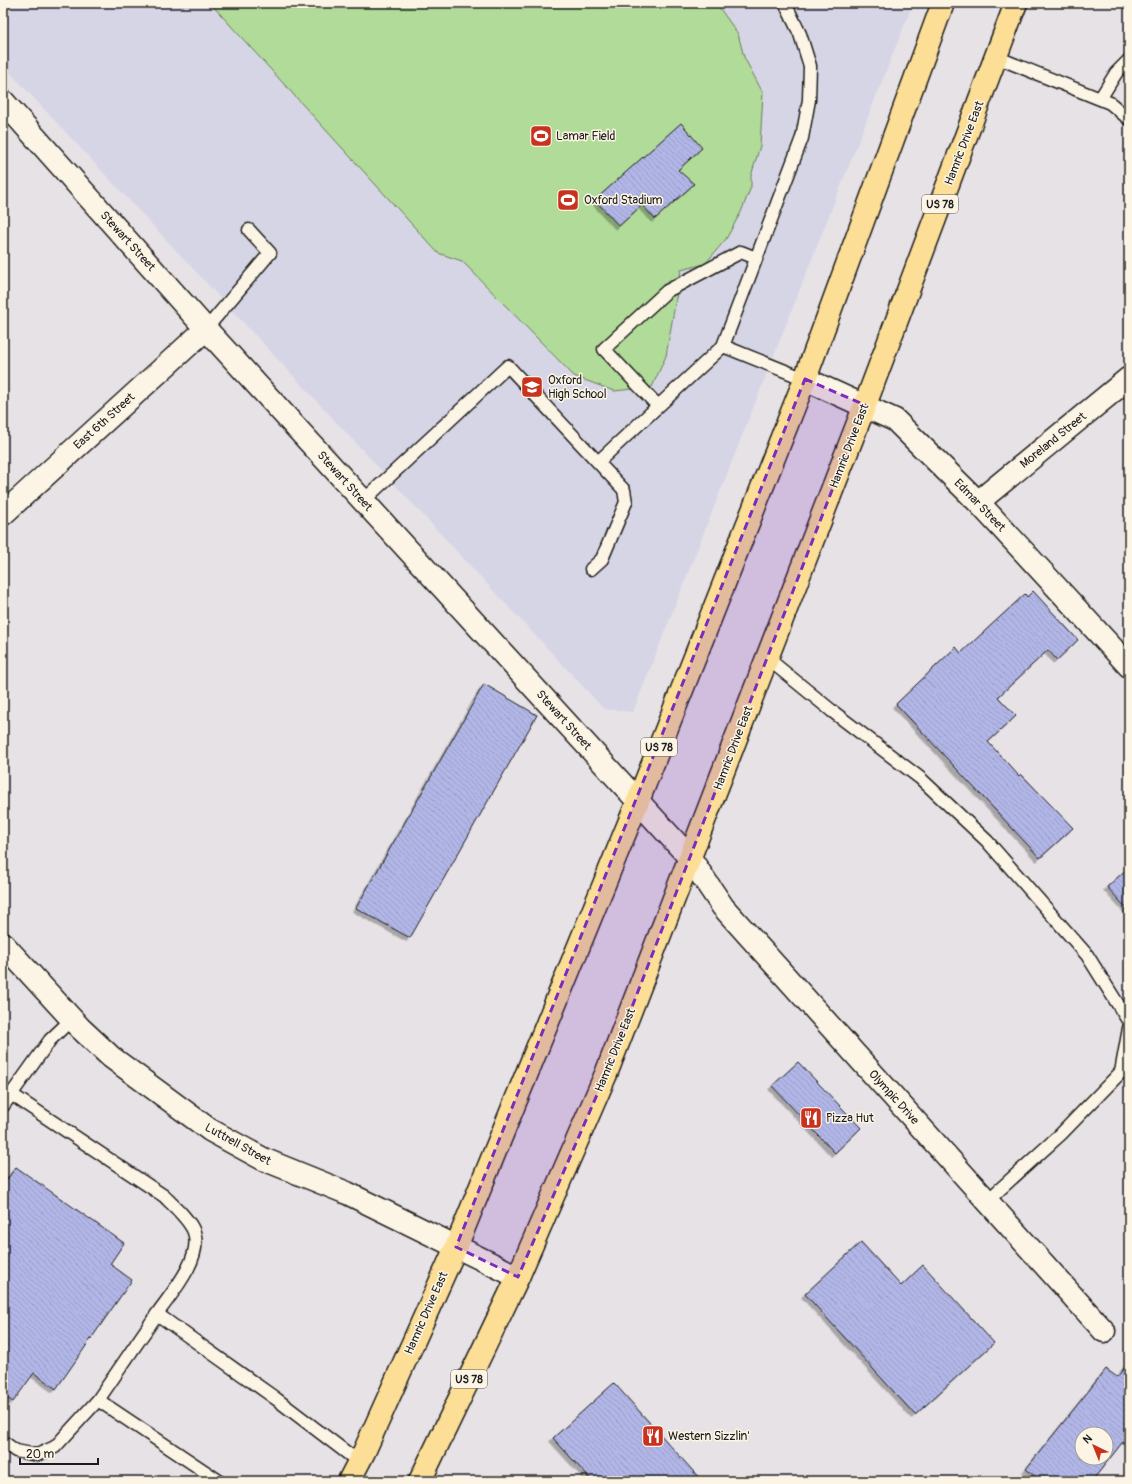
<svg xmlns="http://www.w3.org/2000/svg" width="1132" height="1484" viewBox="0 0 1132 1484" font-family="Pangolin,sans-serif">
  <defs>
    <pattern id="building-back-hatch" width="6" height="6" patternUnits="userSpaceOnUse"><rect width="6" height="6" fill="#b1b6e7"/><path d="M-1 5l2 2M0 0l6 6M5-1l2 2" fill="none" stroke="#989cc6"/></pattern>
    <filter id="shadow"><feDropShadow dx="-3.5" dy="3.5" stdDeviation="0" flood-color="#0004"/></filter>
  </defs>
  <rect width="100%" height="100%" fill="#e6e2e6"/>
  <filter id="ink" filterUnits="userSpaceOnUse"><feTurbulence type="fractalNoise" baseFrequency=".025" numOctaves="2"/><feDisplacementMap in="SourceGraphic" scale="8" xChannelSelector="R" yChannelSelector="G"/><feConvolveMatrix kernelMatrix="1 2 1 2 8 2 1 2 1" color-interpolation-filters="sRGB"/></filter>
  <g filter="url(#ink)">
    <!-- built -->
    <path fill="#d6d5e6" d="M3 3H913L633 712 604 709 3 65Z"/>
    <!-- green -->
    <path fill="#b1db98" stroke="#667c5a" d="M210 3H716L738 34 744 57 763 93 760 146 751 176V187L741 212 726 239 705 264 681 270 666 356 652 387 614 391 574 376 462 261 438 253Z"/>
    <!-- building -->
    <path fill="url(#building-back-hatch)" stroke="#1c1c1c" fill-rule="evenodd" filter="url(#shadow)" d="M681 123 702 148 678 170 694 184 655 219 642 205 619 226 595 200Z
      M1033 591 1078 640 1057 660 1048 650 998 697 1016 716 988 742 1019 776 1021 774 1073 828 1040 858 896 704 956 647 961 653 1025 594 1027 597Z
      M484 684 537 715 410 938 356 908Z
      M1129 867V911L1107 887Z
      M798 1062 861 1128 835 1153 772 1086Z
      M16 1167 124 1243 110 1264 132 1280 56 1389 34 1373 13 1402 3 1395V1185Z
      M861 1242 901 1286 923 1265 994 1343 915 1415 805 1294Z
      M1129 1362V1434L1092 1481H1041L1026 1469 1106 1369 1117 1377ZM1082 1434H1106V1458H1082Z
      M614 1383 702 1481H592L553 1438Z"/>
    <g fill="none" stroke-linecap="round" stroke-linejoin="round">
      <!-- service casing -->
      <g stroke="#1c1c1c" stroke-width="15">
        <path id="service" d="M996 57 1110 103 1129 119
          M1100 99 1116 73 1129 60
          M206 329 270 253 249 230
          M723 346 805 379
          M658 406 604 349 667 291 741 252 756 258
          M598 462 723 346 802 138 809 100 810 66 800 34 785 3
          M363 501 508 366 624 490 626 502 602 559 591 569
          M767 658 832 711 920 778 987 841 1087 955 1129 1022
          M11 1094 164 1196C173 1205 190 1220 194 1232 203 1258 171 1294 157 1314L275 1398 359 1462
          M3 1106 50 1040 72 1019
          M987 1201 1061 1134 1121 1072 1129 1028
          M98 1400 157 1314
          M3 1442 16 1451 37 1455 55 1447 98 1400 219 1481"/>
      </g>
      <!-- minor casing -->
      <g stroke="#1c1c1c" stroke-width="25">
        <path id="minor" d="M3 101 206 329 690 858 723 907 1104 1331
          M805 379 895 420 978 502 1129 666
          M978 502 1129 378
          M3 514 206 329
          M3 944 80 1028 111 1057 210 1130 263 1159 347 1193 518 1277"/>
      </g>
      <!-- primary casing -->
      <g stroke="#1c1c1c" stroke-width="25">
        <path id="primary" d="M349 1481 364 1452 456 1247 638 801 805 379 943 3
          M420 1481 518 1277 606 1074 865 405 1016 3"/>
      </g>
      <!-- service -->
      <use href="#service" stroke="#fcf5e5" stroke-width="12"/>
      <!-- minor -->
      <use href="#minor" stroke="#fcf5e5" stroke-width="22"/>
      <!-- primary -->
      <use href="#primary" stroke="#fcde96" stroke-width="22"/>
    </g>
  </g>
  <!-- marked area -->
  <path fill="#7b2cbf" fill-opacity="0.2" stroke="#7b2cbf" stroke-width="3" stroke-dasharray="8 5" stroke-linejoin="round" d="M805 379 865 405 606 1074 518 1277 456 1247Z"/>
  <!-- icons -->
  <defs>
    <g id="stadium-square" transform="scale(1.15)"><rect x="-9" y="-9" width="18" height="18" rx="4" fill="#c8321e" stroke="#fcf5e5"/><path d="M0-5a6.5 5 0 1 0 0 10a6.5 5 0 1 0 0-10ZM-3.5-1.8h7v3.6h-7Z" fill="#fff"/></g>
    <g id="school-square" transform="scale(1.15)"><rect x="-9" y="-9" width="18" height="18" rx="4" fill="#c8321e" stroke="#fcf5e5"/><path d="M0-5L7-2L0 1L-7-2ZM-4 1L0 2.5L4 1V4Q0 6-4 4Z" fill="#fff"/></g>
    <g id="restaurant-square" transform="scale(1.15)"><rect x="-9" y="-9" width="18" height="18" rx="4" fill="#c8321e" stroke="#fcf5e5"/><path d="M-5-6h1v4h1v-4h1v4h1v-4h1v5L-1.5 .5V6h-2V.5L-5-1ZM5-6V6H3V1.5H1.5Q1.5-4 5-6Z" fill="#fff"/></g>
  </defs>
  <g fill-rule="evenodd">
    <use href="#stadium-square" x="541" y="136"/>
    <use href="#stadium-square" x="568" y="200"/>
    <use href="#school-square" x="532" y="387"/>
    <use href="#restaurant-square" x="811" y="1118"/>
    <use href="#restaurant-square" x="653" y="1436"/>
  </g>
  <g text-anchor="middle" stroke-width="3" stroke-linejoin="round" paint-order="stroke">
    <!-- shield labels -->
    <g fill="#fcf5e5" stroke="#5f5d58" stroke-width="1">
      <rect x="922" y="195" width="36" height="18" rx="3"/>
      <rect x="641" y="738" width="36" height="18" rx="3"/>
      <rect x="451" y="1370" width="36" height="18" rx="3"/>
    </g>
    <g font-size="11" font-weight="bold" fill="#1c1c1c">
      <text x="940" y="208">US 78</text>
      <text x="659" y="751">US 78</text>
      <text x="469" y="1383">US 78</text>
    </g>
    <!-- poi labels -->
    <g font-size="12" fill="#1c1c1c" stroke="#fcf5e5" text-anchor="start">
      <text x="556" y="140">Lamar Field</text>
      <text x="584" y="204">Oxford Stadium</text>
      <text x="548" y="384">Oxford<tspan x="548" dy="14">High School</tspan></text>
      <text x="826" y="1122">Pizza Hut</text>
      <text x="668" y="1440">Western Sizzlin'</text>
    </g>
    <!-- street labels -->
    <g font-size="12" fill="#1c1c1c" stroke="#fcf5e5">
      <text transform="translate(964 143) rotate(-69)" y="4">Hamric Drive East</text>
      <text transform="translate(128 241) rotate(48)" y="4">Stewart Street</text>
      <text transform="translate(104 421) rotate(-42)" y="4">East 6th Street</text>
      <text transform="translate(1053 440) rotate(-39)" y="4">Moreland Street</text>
      <text transform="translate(849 446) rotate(-69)" y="4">Hamric Drive East</text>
      <text transform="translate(345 481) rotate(48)" y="4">Stewart Street</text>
      <text transform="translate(980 505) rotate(46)" y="4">Edmar Street</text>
      <text transform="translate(564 720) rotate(48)" y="4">Stewart Street</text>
      <text transform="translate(733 748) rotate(-69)" y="4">Hamric Drive East</text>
      <text transform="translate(615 1050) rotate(-68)" y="4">Hamric Drive East</text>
      <text transform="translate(894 1097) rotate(48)" y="4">Olympic Drive</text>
      <text transform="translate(238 1144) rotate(29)" y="4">Luttrell Street</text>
      <text transform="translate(426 1313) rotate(-66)" y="4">Hamric Drive East</text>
    </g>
  </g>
  <!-- margin -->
  <rect width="1132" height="1484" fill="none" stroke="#fcf5e5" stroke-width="16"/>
  <rect x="8" y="8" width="1116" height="1468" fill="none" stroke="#1c1c1c" stroke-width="1.5" filter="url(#ink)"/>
  <!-- north arrow -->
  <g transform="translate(1094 1446) rotate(317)"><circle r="19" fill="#fcf5e5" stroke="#a29e95"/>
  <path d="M0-3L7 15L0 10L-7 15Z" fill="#c8321e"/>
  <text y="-6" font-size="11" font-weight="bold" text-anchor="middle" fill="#1c1c1c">N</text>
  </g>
  <!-- scale -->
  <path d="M20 1458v6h78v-6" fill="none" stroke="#1c1c1c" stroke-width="2"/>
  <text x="26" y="1458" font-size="12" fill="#1c1c1c" stroke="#fcf5e5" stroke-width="3" paint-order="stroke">20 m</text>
</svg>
